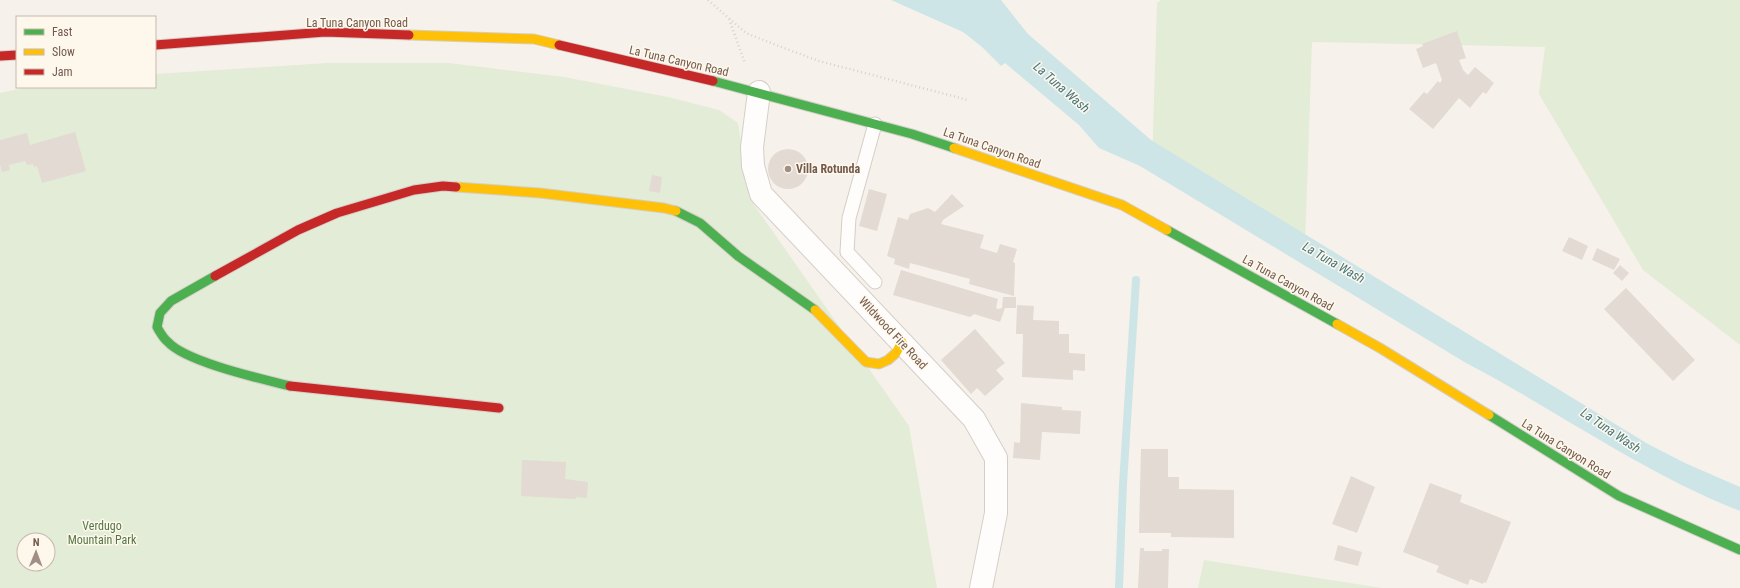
<svg xmlns="http://www.w3.org/2000/svg" width="1740" height="588" viewBox="0 0 1740 588" font-family="'Roboto Condensed',sans-serif">
  <rect width="100%" height="100%" fill="#f6f2eb"/>
  <!-- green -->
  <path fill="#e3ecd6" fill-rule="evenodd" d="M1161 0H1740V345L1643 270 1539 94 1545 47 1312 42 1305 246 1152 165 1157 3Z
    M327 63H449L564 77 668 97 719 110 738 123 750 199 909 426 937 588H0V93L28 87H155V74ZM24 540H48V564H24Z
    M1204 560 1382 588H1198Z"/>
  <!-- water -->
  <path fill="#cde5e6" d="M891 0H1001L1028 34 1151 140 1648 444 1685 463 1740 487V511C1643 473 1558 411 1466 363L1140 166 1099 148 1079 125 1005 63 1001 66 982 47 963 32Z"/>
  <g fill="none" stroke-linecap="round" stroke-linejoin="round">
    <!-- stream -->
    <path stroke="#cde5e6" stroke-width="8" d="M1119 588 1123 484 1136 280"/>
  </g>
  <!-- building -->
  <path fill="#e2dad3" d="M1457 31 1466 58 1459 60 1463 70 1468 75 1475 67 1494 83 1486 94 1483 92 1470 108 1459 98 1433 129 1409 109 1424 92 1427 94 1438 81 1440 83 1442 80 1436 63 1423 68 1416 49 1423 46 1422 44Z
    M75 132 86 171 42 183 37 166 34 167 33 164 27 165 25 161 9 165 10 170 2 172 0 165V140L27 133 30 145Z
    M768 169a20 20 0 1 1 40 0a20 20 0 1 1-40 0Z
    M652 175 662 177 660 193 649 191Z
    M869 189 887 194 877 231 859 226Z
    M952 194 964 206 943 220 941 224 984 235 980 248 997 253 1000 244 1017 249 1013 262 1015 263 1014 296 969 284 970 279 910 263 909 269 894 264 895 259 887 256 898 217 908 220 910 214 928 208 935 212Z
    M1569 237 1588 246 1582 260 1562 251Z
    M1597 248 1620 259 1614 270 1592 260Z
    M1620 265 1629 273 1622 281 1613 273Z
    M901 270 998 299 996 308 998 309 1002 308 1003 297H1016V308H1005L1000 322 974 314 970 317 893 295Z
    M1626 288 1695 360 1673 381 1604 309Z
    M1017 305 1034 306 1033 320 1059 321V334H1069V353L1085 354V371L1073 370V380L1022 377 1023 334H1016Z
    M975 329 1005 363 996 370 1004 379 985 396 977 388 971 394 941 360Z
    M1021 403 1062 407V410L1081 411 1080 434 1042 432 1040 460 1013 458 1014 442 1020 443Z
    M1141 449H1168V477H1179V489L1234 490V538L1171 537V533H1139Z
    M522 460 566 462 565 479 588 482 587 498 576 497V499L521 496Z
    M1351 476 1375 487 1357 533 1332 524Z
    M1430 483 1462 495 1460 502 1511 522 1486 583 1484 582 1483 584 1470 579 1468 585 1436 572 1439 566 1403 552Z
    M1338 545 1362 552 1358 566 1334 560Z
    M1140 548H1144V551H1162V549H1169L1168 588H1138Z"/>
  <g fill="none" stroke-linecap="round" stroke-linejoin="round">
    <!-- lane casing -->
    <g stroke="#d4cec8" stroke-width="15">
      <path id="lane" d="M875 124 849 218 847 252 875 282"/>
    </g>
    <!-- street casing -->
    <g stroke="#d4cec8" stroke-width="24">
      <path id="street" d="M759 92 752 147 753 166 761 194 974 419 996 458V513L981 588"/>
    </g>
    <!-- fast casing -->
    <g stroke="#d5cec8" stroke-width="11">
      <path id="fast" d="M713 81 912 134 954 148
        M676 211 700 223 738 256 815 310
        M1167 230 1337 324
        M215 276 171 301 160 313 157 327C160 332 163 338 168 342 186 362 262 379 290 386
        M1489 415 1619 496 1740 550"/>
    </g>
    <!-- slow casing -->
    <g stroke="#d5cec8" stroke-width="11">
      <path id="slow" d="M409 35 534 39 559 45
        M954 148 1122 205 1167 230
        M456 187 540 193 664 208 676 211
        M815 310 866 362 879 364 888 360 896 353 902 342
        M1337 324 1380 348 1489 415"/>
    </g>
    <!-- jam casing -->
    <g stroke="#d5cec8" stroke-width="11">
      <path id="jam" d="M155 45 325 32 409 35
        M559 45 713 81
        M0 56 17 55
        M215 276 298 230 337 213 414 190 443 186 456 187
        M290 386 499 408"/>
    </g>
    <!-- path -->
    <path stroke="#d8d0cb" stroke-width="2.5" stroke-dasharray="1 3" stroke-linecap="butt" d="M708 0 746 33 776 45 819 61 968 100
      M729 19 745 63"/>
    <!-- lane -->
    <use href="#lane" stroke="#fefdfc" stroke-width="13"/>
    <!-- street -->
    <use href="#street" stroke="#fefdfc" stroke-width="22"/>
    <!-- fast -->
    <use href="#fast" stroke="#4caf50" stroke-width="9"/>
    <!-- slow -->
    <use href="#slow" stroke="#ffc107" stroke-width="9"/>
    <!-- jam -->
    <use href="#jam" stroke="#c62828" stroke-width="9"/>
  </g>
  <!-- markers -->
  <circle fill="#a18f84" stroke="#fef7ec" stroke-width="1.5" cx="788" cy="169" r="4"/>
  <g text-anchor="middle" stroke-width="3" stroke-linejoin="round" paint-order="stroke">
    <!-- street labels -->
    <g font-size="12" fill="#735a4c" stroke="#fef7ec">
      <text x="357" y="27">La Tuna Canyon Road</text>
      <text transform="translate(679 61) rotate(13)" y="4">La Tuna Canyon Road</text>
      <text transform="translate(992 148) rotate(19)" y="4">La Tuna Canyon Road</text>
      <text transform="translate(1288 283) rotate(29)" y="4">La Tuna Canyon Road</text>
      <text transform="translate(893 333) rotate(47)" y="4">Wildwood Fire Road</text>
      <text transform="translate(1566 449) rotate(32)" y="4">La Tuna Canyon Road</text>
    </g>
    <!-- poi labels -->
    <g font-size="12" font-weight="bold" fill="#735a4c" stroke="#fef7ec" text-anchor="start">
      <text x="796" y="173">Villa Rotunda</text>
    </g>
    <!-- park labels -->
    <g font-size="12" fill="#547845" stroke="#fef7ec">
      <text x="102" y="530">Verdugo<tspan x="102" dy="14">Mountain Park</tspan></text>
    </g>
    <!-- water labels -->
    <g font-size="13" font-style="italic" fill="#44767f" stroke="#fef7ec">
      <text transform="translate(1062 87) rotate(41)" y="5">La Tuna Wash</text>
      <text transform="translate(1334 262) rotate(30)" y="5">La Tuna Wash</text>
      <text transform="translate(1611 430) rotate(34)" y="5">La Tuna Wash</text>
    </g>
  </g>
  <!-- legend -->
  <rect x="16" y="16" width="140" height="72" fill="#fef7ec" stroke="#c6b8ac"/>
  <rect x="24" y="29" width="20" height="6" fill="#4caf50" stroke="#c6b8ac"/>
  <text x="52" y="36" font-size="12" fill="#735a4c">Fast</text>
  <rect x="24" y="49" width="20" height="6" fill="#ffc107" stroke="#c6b8ac"/>
  <text x="52" y="56" font-size="12" fill="#735a4c">Slow</text>
  <rect x="24" y="69" width="20" height="6" fill="#c62828" stroke="#c6b8ac"/>
  <text x="52" y="76" font-size="12" fill="#735a4c">Jam</text>
  <!-- north arrow -->
  <g transform="translate(36 552) rotate(1)"><circle r="19" fill="#fef7ec" stroke="#c6b8ac"/>
  <path d="M0-3L7 15L0 10L-7 15Z" fill="#a18f84"/>
  <text y="-6" font-size="11" font-weight="bold" text-anchor="middle" fill="#735a4c">N</text>
  </g>
</svg>
